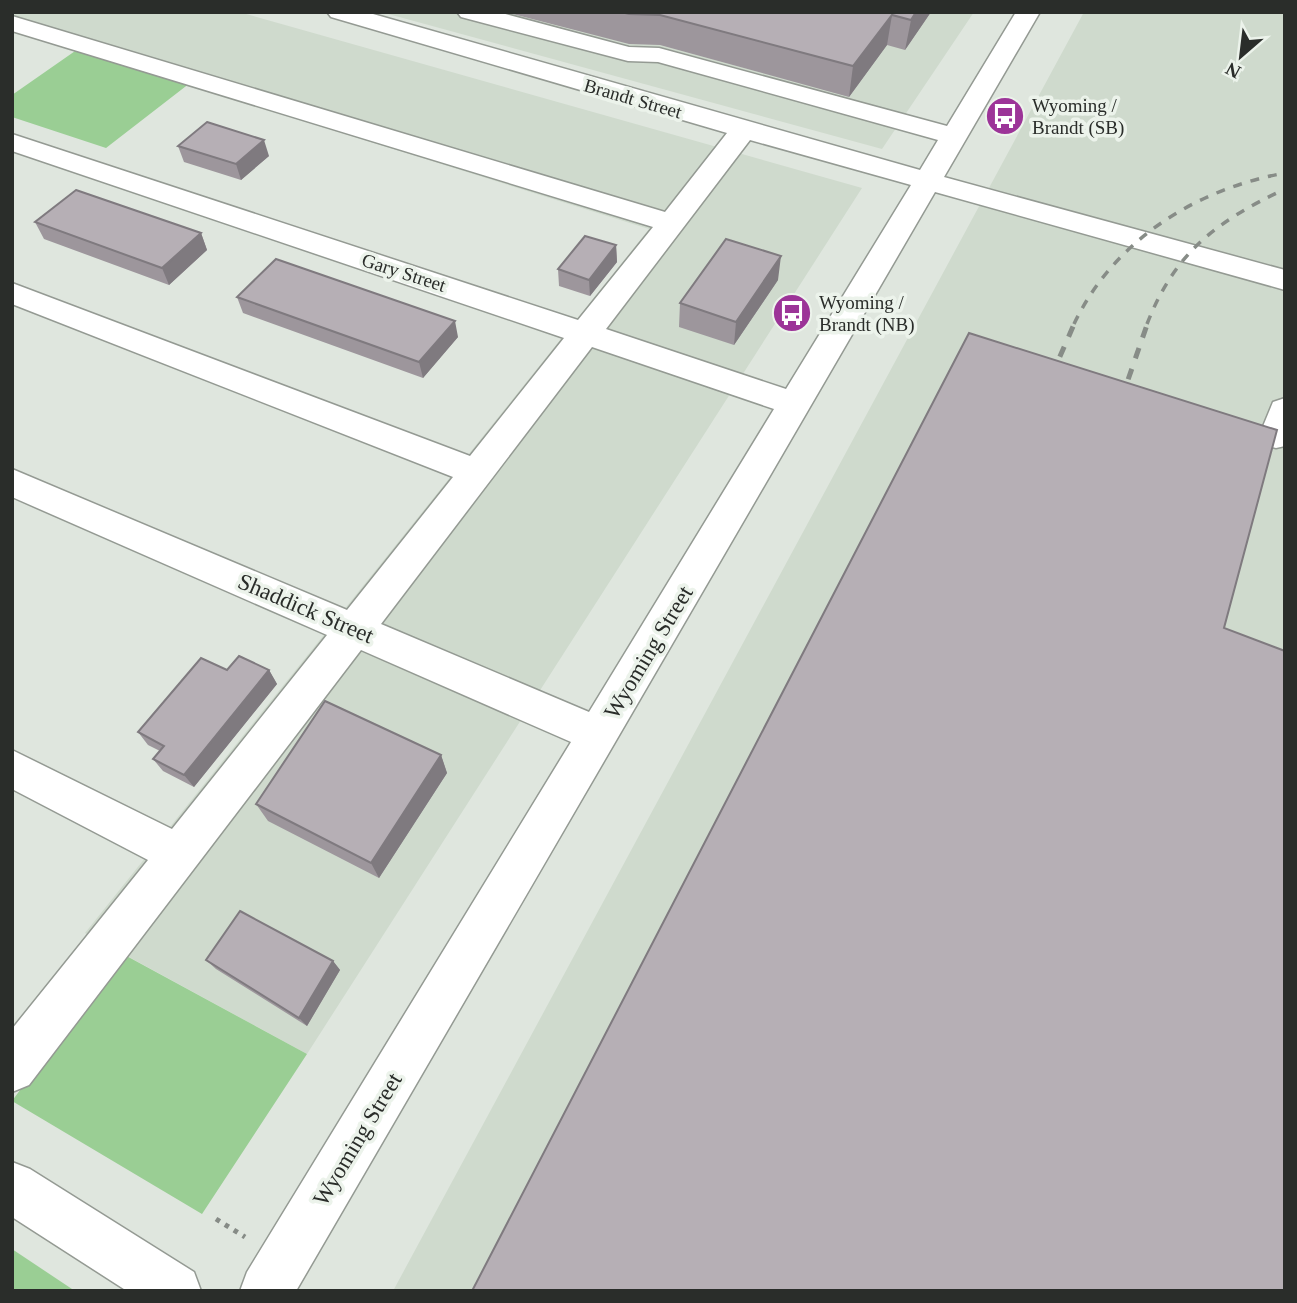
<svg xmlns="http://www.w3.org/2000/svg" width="1297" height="1303" viewBox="0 0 1297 1303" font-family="Georgia,serif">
  <rect width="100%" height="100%" fill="#dfe6de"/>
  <!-- built -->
  <path fill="#cfdacd" d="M12 12H239L862 188 307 1054 85 933 649 229 12 30Z
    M381 12H974L882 149Z
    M1084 12H1285V1291H393Z"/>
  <!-- green -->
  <path fill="#9ace94" d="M78 49 190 83 106 148 12 117V95Z
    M121 953 307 1054 202 1214 12 1101Z
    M12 1249 75 1291H12Z"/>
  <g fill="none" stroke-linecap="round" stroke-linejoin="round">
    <!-- minor casing -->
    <g stroke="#949a93" stroke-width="3">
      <path id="minor" d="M327 12H366L920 170 938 140 658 62 628 61 461 17 457 12H498L629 47 659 48 947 126 1016 12H1040L944 177 1285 270V290L935 192 296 1291H240L247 1272 571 742 361 650 29 1085 12 1092V1029L148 860 12 789V750L172 829 327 635 12 497V469L347 610 453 477 12 304V283L470 456 564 338 12 151V134L578 320 653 227 12 31V16L665 212 727 133 331 17ZM750 140 911 185 786 389 606 329ZM592 347 774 409 589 712 381 624Z
        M1285 398V446L1276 448 1264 445 1259 436 1273 402Z
        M12 1162 30 1169 194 1272 201 1291H127L12 1217Z"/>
    </g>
    <!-- path -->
    <path stroke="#868b86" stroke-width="5" stroke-dasharray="4.5 6" stroke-linecap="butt" d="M216 1219 245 1237"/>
    <!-- minor -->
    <use href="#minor" fill="#fff" fill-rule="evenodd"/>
    <!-- rail-far1 -->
    <path stroke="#878c87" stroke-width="3.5" stroke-dasharray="9 9" stroke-linecap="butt" d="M1074 324C1114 240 1196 189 1285 173
      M1147 324C1175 252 1217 221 1285 189"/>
    <!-- rail -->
    <path stroke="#878c87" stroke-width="5" stroke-dasharray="11 11" stroke-linecap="butt" d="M1051 377 1075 322
      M1121 400 1148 322"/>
  </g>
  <!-- wall -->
  <path fill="#9d969c" d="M505 12H931L905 50 887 45 849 97 660 45 629 44Z
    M178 146 269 156 241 180 184 162Z
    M35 222 201 233 207 250 169 285 44 239Z
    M616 245 617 262 590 296 559 286 558 269Z
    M778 280 734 345 679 327 680 303Z
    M237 297 458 337 423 378 243 313Z
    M227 670H269L277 684 194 787 163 771 153 759 160 751 148 745 138 732Z
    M441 755 447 773 379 878 268 821 256 804Z
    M206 960 333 961 340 970 307 1026 216 969Z"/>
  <!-- shaded-wall -->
  <path fill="#7f7a7f" d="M916 12H931L905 50 911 20Z
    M892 15 887 45 849 97 853 66Z
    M264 140 269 156 241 180 236 164Z
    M201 233 207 250 169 285 162 268Z
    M616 245 617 262 590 296 589 280Z
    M781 256 778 280 734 345 736 322Z
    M455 321 458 337 423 378 419 362Z
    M269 670 277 684 194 787 184 775Z
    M441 755 447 773 379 878 371 863Z
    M333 961 340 970 307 1026 299 1018Z"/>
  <!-- building -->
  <path fill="#b6afb5" stroke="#7f7a7f" stroke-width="2" d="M621 12H916L911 20 892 15 853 66 660 15 629 14Z
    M207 122 264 140 236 164 178 146Z
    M76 190 201 233 162 268 35 222Z
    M585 236 616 245 589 280 558 269Z
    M726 239 781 256 736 322 680 303Z
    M276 259 455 321 419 362 237 297Z
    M969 333 1277 430 1224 628 1285 651V1291H472Z
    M239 656 269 670 184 775 153 759 164 746 138 732 201 658 227 670Z
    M325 701 441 755 371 863 256 804Z
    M240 911 333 961 299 1018 206 960Z"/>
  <!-- icons -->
  <defs>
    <g id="bus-disc" transform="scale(2.0125)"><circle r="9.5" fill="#9c3498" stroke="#ecf3eb"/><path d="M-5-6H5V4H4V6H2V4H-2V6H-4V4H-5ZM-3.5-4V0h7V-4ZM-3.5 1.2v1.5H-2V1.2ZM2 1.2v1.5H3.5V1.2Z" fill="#fff"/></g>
  </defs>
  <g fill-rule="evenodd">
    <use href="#bus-disc" x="1005" y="116"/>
    <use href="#bus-disc" x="792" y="313"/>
  </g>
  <g text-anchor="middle" stroke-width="7" stroke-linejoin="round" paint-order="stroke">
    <!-- far-street labels -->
    <g font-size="19" fill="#2a2d2a" stroke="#ecf3eb">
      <text transform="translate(633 98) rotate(16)" y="7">Brandt Street</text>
      <text transform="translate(404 272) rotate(18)" y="7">Gary Street</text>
    </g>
    <!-- far-poi labels -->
    <g font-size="19" fill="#2a2d2a" stroke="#ecf3eb" text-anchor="start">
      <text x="1032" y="112">Wyoming /<tspan x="1032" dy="22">Brandt (SB)</tspan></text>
      <text x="819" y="309">Wyoming /<tspan x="819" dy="22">Brandt (NB)</tspan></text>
    </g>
    <!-- street labels -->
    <g font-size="23" fill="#2a2d2a" stroke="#ecf3eb">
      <text transform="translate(306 608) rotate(23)" y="8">Shaddick Street</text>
      <text transform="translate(648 652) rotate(-59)" y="8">Wyoming Street</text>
      <text transform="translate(357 1139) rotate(-59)" y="8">Wyoming Street</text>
    </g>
  </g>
  <!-- border -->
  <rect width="1297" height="1303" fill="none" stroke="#2a2d2a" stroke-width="28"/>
  <!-- north arrow -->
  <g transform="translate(1241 56) rotate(208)" stroke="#ecf3eb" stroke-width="5" paint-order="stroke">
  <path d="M0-5L12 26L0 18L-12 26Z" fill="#2a2d2a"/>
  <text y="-10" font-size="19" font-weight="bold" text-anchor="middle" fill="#2a2d2a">N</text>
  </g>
</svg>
